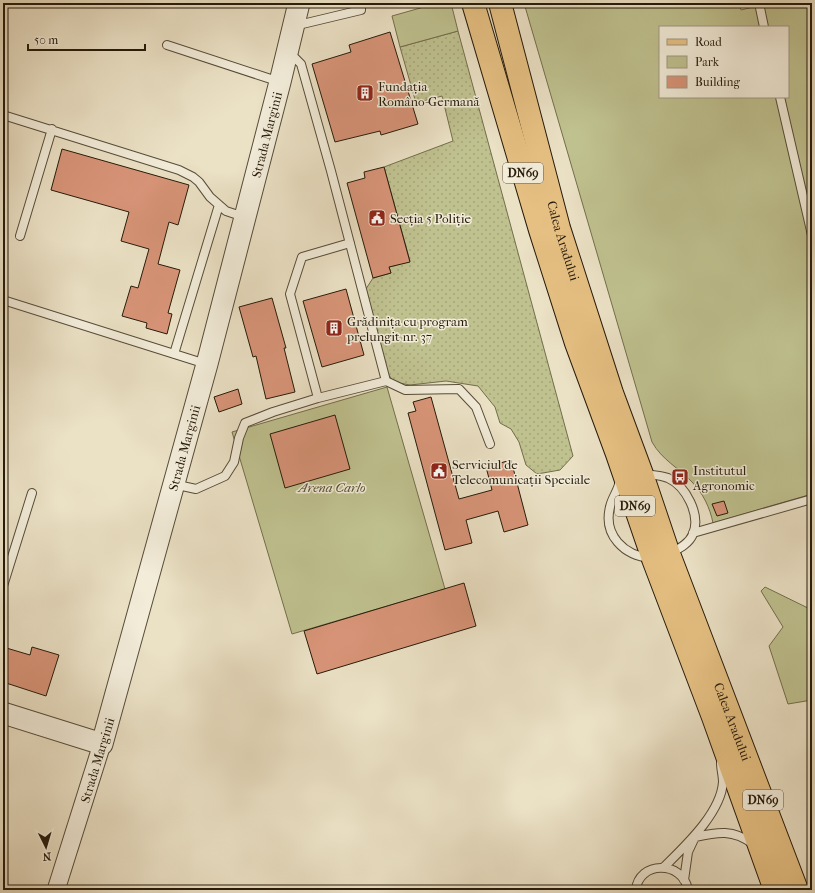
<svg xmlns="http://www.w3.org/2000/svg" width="815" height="893" viewBox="0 0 815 893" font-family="'IM FELL French Canon',serif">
  <defs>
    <pattern id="grass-dots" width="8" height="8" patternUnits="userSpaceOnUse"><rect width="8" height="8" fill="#bfc18f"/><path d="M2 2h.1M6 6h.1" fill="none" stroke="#a4a57a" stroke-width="1.8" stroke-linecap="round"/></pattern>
  </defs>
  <rect width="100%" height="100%" fill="#ebe1c5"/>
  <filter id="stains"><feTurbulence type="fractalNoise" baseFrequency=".005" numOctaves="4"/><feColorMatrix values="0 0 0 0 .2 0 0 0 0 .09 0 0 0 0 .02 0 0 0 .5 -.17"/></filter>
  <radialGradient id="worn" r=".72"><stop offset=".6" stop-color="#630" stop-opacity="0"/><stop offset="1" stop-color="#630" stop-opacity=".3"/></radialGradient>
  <!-- grass -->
  <path fill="url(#grass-dots)" stroke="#726e4c" d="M458 31 573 456 560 470 537 474 526 465 519 442 511 429 500 423 495 407 478 386 446 381 410 385 394 382 385 370 364 292 373 278 391 273 389 267 410 261 384 167 453 141 442 96 416 103 400 47Z"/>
  <!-- park -->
  <path fill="#bfc18f" stroke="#726e4c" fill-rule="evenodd" d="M438 3H451L458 31 400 47 392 16Z
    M524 3H739L741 10 770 3H812V494L713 523C710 508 703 493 692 482 679 468 662 460 652 442ZM660 27H788V97H660Z
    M387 387 445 589 292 634 232 432Z
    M765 587 812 610V700L788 704 769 646 783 627 761 591Z"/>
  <!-- building -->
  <path fill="#d89478" stroke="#251a0a" d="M390 32 418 124 381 135 380 131 335 142 312 64 351 52 349 45Z
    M62 149 189 185 178 225 169 222 158 264 180 270 168 313 172 314 167 334 146 328 147 323 122 316 131 286 138 288 149 249 121 241 129 212 51 190Z
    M384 167 410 262 389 267 391 273 373 278 347 183 365 178 364 172Z
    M346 289 364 355 322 367 303 301Z
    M272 298 286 348H284L295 392 266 399 256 356 253 357 239 307Z
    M238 389 242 404 219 412 214 397Z
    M431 397 459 499 492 490 486 467 511 460 528 525 504 532 498 511 466 520 472 543 445 550 408 413 416 411 413 402Z
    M335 415 350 469 285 488 270 434Z
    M724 501 728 513 717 516 712 504Z
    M464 583 476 626 317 674 304 631Z
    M3 647 30 655 32 647 59 655 46 696 3 682Z"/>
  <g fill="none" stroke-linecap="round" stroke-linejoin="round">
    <!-- service casing -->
    <g stroke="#564c39" stroke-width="10">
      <path id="service" d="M759 3 764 27
        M294 26 361 10V3
        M167 45 280 82
        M287 55 295 58 301 64 331 171 386 381
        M780 97 812 235
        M3 115 179 170 193 177 199 182 210 197 226 211 244 217
        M3 215V214
        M20 236 52 129
        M3 300 206 364
        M174 354 219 205
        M318 398 290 294 302 257 350 243
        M644 474C652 475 660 475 668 478 686 486 701 515 693 534 689 544 678 549 669 554
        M620 480C619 490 612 497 610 507 603 535 624 556 651 558
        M173 484 196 489 225 476 234 462 239 438 245 423 273 412 318 398 386 381 405 390 459 389 476 407 490 444
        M693 533 812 499
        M3 586 32 493
        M664 867C685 846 721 813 723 782 723 776 721 769 721 763
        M684 880 688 852 695 837C718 832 733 829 753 844
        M636 890C638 861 683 860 688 890"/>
    </g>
    <!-- minor casing -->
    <g stroke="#564c39" stroke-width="19">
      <path id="minor" d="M56 890 102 744"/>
    </g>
    <!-- tertiary casing -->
    <g stroke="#564c39" stroke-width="23">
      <g id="tertiary">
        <path id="s1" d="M3 713 102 744 207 364 280 82 299 3"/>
      </g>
    </g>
    <!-- primary casing -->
    <g stroke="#251a0a" stroke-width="24">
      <g id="primary">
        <path d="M473 3 540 230 576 343 617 454 653 559 713 717 775 890"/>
        <path id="s2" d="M500 3 559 228 612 393 642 474 669 554 797 890"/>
      </g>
    </g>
    <!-- service -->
    <use href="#service" stroke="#f2ecd9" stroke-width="8"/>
    <!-- minor -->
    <use href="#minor" stroke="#f2ecd9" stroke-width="17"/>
    <!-- tertiary -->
    <use href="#tertiary" stroke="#f2ecd9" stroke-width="21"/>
    <!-- primary -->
    <use href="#primary" stroke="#e6c082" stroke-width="22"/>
  </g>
  <!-- icons -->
  <defs>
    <g id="building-square" transform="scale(0.9)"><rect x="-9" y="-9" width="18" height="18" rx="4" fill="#8f2418" stroke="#f2ecd9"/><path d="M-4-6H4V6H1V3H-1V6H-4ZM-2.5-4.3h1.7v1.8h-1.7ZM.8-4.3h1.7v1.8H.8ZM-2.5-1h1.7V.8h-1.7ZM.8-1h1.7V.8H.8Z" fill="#fff"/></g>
    <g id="civic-square" transform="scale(0.9)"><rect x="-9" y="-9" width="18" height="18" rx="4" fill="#8f2418" stroke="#f2ecd9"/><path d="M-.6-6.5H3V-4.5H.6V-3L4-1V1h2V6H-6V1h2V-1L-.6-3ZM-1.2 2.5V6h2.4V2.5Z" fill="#fff"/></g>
    <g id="bus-square" transform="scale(0.9)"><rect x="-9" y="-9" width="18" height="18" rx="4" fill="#8f2418" stroke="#f2ecd9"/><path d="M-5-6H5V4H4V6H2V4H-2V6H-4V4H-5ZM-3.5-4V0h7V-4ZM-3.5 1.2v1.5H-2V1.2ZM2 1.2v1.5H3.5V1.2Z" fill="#fff"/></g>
  </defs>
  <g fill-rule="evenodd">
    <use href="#building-square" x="365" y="93"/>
    <use href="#civic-square" x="377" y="218"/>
    <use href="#building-square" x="334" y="328"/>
    <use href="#civic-square" x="439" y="471"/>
    <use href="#bus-square" x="680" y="477"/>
  </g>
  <g text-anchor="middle" stroke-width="3" stroke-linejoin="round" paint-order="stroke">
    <!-- shield labels -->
    <g fill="#f2ecd9" stroke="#625948" stroke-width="1">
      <rect x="503" y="163" width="40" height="20" rx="3"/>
      <rect x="615" y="496" width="40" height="20" rx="3"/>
      <rect x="743" y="790" width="40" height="20" rx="3"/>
    </g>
    <g font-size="12" font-weight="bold" fill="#251a0a">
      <text x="523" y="177">DN69</text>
      <text x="635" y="510">DN69</text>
      <text x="763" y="804">DN69</text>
    </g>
    <!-- poi labels -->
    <g font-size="13" fill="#251a0a" stroke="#f2ecd9" text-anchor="start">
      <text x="378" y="91">Fundația<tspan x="378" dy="15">Româno-Germană</tspan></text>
      <text x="390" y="223">Secția 5 Poliție</text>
      <text x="347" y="326">Grădinița cu program<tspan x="347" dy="15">prelungit nr. 37</tspan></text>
      <text x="452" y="469">Serviciul de<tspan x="452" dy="15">Telecomunicații Speciale</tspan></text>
      <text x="693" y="475">Institutul<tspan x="693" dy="15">Agronomic</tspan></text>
    </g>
    <!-- street labels -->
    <g font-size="13" fill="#251a0a" stroke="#f2ecd9">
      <text dy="5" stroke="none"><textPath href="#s1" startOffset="735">Strada Marginii</textPath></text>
      <text dy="5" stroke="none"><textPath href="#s2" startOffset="246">Calea Aradului</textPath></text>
      <text dy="5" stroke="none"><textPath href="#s1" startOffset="411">Strada Marginii</textPath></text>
      <text dy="5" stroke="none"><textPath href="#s2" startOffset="756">Calea Aradului</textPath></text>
      <text transform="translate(97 760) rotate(-73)" y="5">Strada Marginii</text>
    </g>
    <!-- park labels -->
    <g font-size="13" font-style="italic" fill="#534c32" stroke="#f2ecd9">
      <text x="332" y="492">Arena Carlo</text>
    </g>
  </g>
  <!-- margin -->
  <rect width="815" height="893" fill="none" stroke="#ebe1c5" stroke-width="16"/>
  <rect x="4" y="4" width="807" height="885" fill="none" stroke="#251a0a" stroke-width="2"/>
  <rect x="8" y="8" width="799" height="877" fill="none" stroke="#251a0a"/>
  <!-- legend -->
  <rect x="659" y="26" width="130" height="72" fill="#f2ecd9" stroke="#a09886"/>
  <rect x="667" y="39" width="20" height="6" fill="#e6c082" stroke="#a09886"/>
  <text x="695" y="46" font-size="12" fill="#251a0a">Road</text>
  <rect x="667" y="56" width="20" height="12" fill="#bfc18f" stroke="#a09886"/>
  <text x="695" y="66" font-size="12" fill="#251a0a">Park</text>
  <rect x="667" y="76" width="20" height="12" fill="#d89478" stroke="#a09886"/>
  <text x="695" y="86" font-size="12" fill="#251a0a">Building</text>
  <!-- north arrow -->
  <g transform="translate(46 847) rotate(175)" stroke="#f2ecd9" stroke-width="3" paint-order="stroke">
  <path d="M0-3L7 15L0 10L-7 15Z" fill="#251a0a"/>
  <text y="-6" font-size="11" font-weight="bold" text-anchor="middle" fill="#251a0a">N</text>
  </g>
  <!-- scale -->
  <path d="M28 44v6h117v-6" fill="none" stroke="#251a0a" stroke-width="2"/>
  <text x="34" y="44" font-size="12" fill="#251a0a" stroke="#f2ecd9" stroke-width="3" paint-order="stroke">50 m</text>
  <rect width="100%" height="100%" filter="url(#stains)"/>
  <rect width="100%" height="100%" fill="url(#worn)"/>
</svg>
